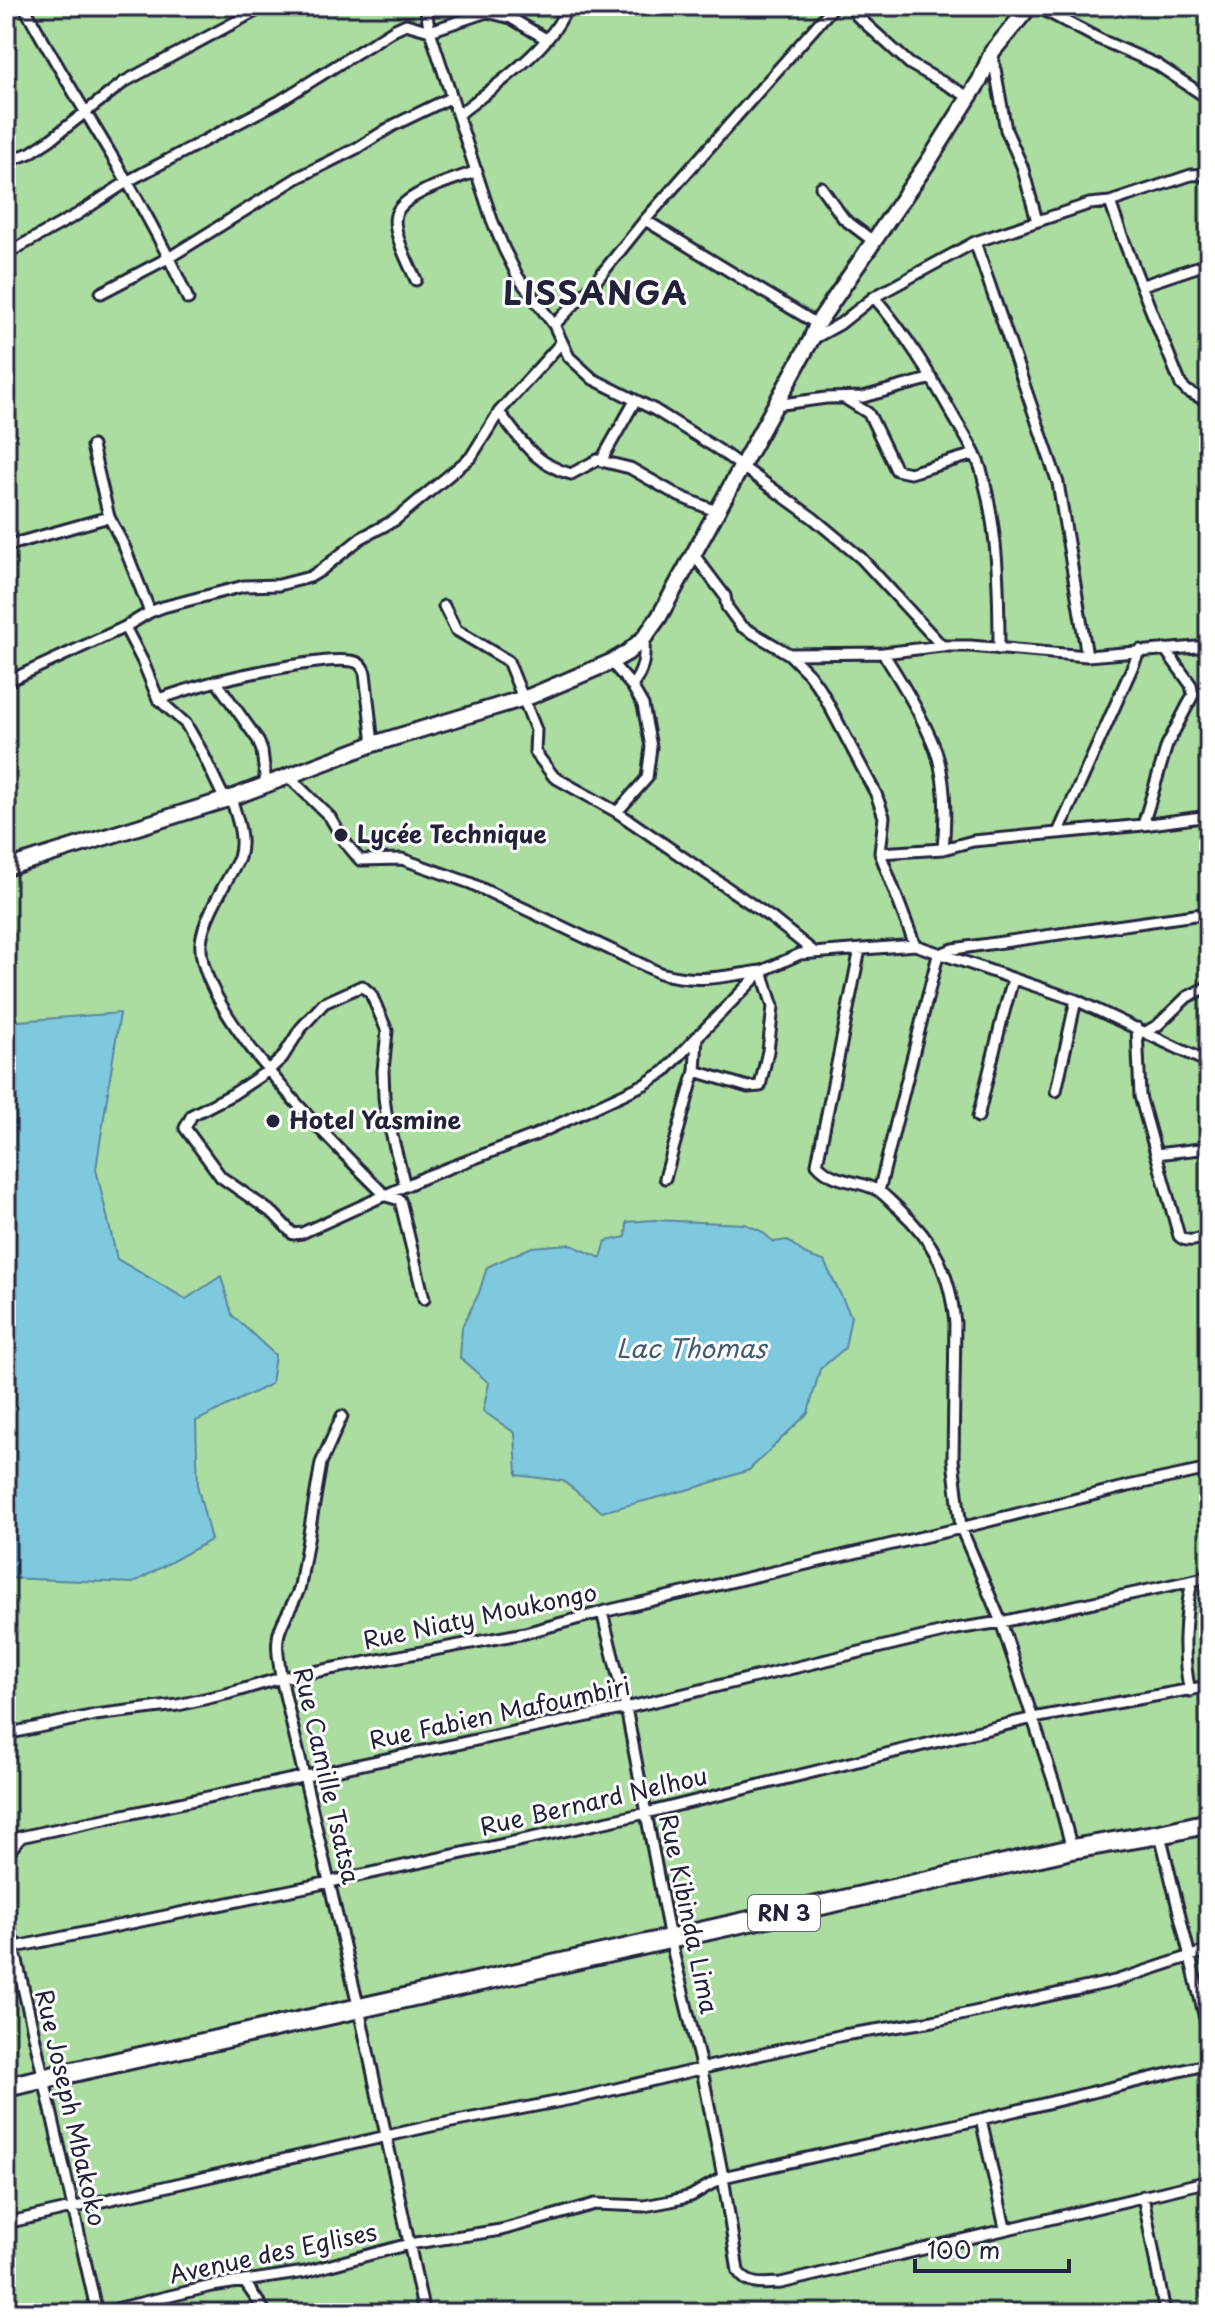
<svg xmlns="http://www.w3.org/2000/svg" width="1215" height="2319" viewBox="0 0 1215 2319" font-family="'Playpen Sans',sans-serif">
  <rect width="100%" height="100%" fill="#fff"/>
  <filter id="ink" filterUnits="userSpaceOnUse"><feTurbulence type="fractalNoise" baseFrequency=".0125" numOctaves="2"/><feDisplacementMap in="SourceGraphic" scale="16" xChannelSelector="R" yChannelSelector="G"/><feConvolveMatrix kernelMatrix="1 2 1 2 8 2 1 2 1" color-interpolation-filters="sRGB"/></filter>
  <g filter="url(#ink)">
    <!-- green -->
    <path fill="#aadd9f" stroke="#66806d" stroke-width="2" d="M6 6H1209V2313H6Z"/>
    <!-- water -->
    <path fill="#7fc9df" stroke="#5a869d" stroke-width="2" d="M120 1013 96 1169 117 1259 186 1299 221 1276 232 1315 275 1355 271 1384 196 1421 198 1489 211 1540 133 1583 6 1578V1022Z
      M654 1220 745 1224 761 1231 774 1242 787 1240 808 1256 824 1261 851 1316 845 1348 820 1369 808 1413 749 1470 698 1487 602 1512 563 1481 517 1475 515 1433 483 1411 489 1383 460 1358 462 1327 479 1293 487 1267 532 1247 569 1244 601 1258 606 1241 626 1237 627 1222Z"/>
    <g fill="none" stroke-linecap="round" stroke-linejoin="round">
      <!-- street casing -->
      <g stroke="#22223b" stroke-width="15">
        <path id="street" d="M24 6C77 105 143 196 188 299
          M425 6 430 31 492 220 504 249 518 277 554 325 569 357 593 379 655 410 719 450 813 518 861 558 942 646
          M853 6 856 15 910 64 969 97
          M1036 6 1099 39 1156 64 1209 99
          M992 52 1006 130 1022 166 1037 221
          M459 114C493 87 553 48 567 6
          M6 162 30 153 50 140 124 82 265 6
          M821 187 844 219 873 241
          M1110 202C1131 264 1157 324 1181 385L1187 391 1209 402
          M645 220 817 324
          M975 242 1058 483 1087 656
          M6 254 78 214 128 181 278 102 395 29 406 24 430 31 487 12 511 18 546 39
          M416 280C409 265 391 230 396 215 402 193 457 179 477 171
          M1143 285 1209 263
          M101 293 170 257 297 178 357 148 394 125 452 97
          M874 297C906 334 931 376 955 419 965 436 977 454 982 473 998 531 999 589 999 649
          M554 325 591 287 645 220 834 6
          M811 340 840 324 874 297 975 242 1089 204 1110 202 1191 175 1209 174
          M844 398 868 413 871 418 896 470 910 473 975 454
          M775 405 826 398 863 397 932 378
          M499 412C521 440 534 464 571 474L597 460 630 468 679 496 718 512
          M92 446 109 517 124 546 150 612
          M601 461 635 401
          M6 546 109 517
          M694 555 725 596 727 607 741 626 789 654 809 674 822 692 876 794 884 817 880 853 915 945 1076 1000 1209 1063
          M444 606 456 630 508 661 536 730 535 752 554 777 617 812 773 919 814 952
          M125 627 150 612 163 607 244 586 279 585 310 577 320 571 361 538 395 520 471 457 499 412 561 343
          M883 653C903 684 923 717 936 751 946 781 946 819 943 849
          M789 654 883 653 942 646H970L1087 656 1209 646
          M611 662 632 686 643 705 651 747 647 778 617 812
          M216 681 258 740 262 751 266 783
          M6 682 125 627 143 662 158 699 186 724 202 752 224 798
          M632 686C644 670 645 658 644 638
          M158 699C178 693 197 686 217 681 242 675 339 653 358 663 363 666 363 669 365 673L373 744
          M288 776 330 817 344 841 360 860 402 859 470 883 660 973C699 984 723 976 762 971
          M231 798C237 818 245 837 239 858 227 882 204 916 201 942 195 1008 338 1149 386 1196L400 1200 424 1299
          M1143 825 1167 745 1193 695 1191 685 1165 649
          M1058 833 1140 650
          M880 853 943 849 973 841 1143 825 1209 816
          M860 949 817 1164C834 1184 859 1179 879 1191 886 1196 892 1203 898 1208 935 1242 950 1273 955 1323L953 1460 961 1528 1001 1622 1055 1786 1072 1849
          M1137 1028 1140 1096 1179 1236C1187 1244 1198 1239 1209 1236
          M1146 1032 1158 1025 1187 997 1209 986
          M695 1071 748 1087 760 1086 768 1051 773 1007 762 971 800 954 915 945
          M1056 1091 1076 1000
          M978 1117 1002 1019 1013 979
          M1156 1154 1209 1148
          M665 1178 695 1071 697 1037 762 971
          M405 1186 386 1113 384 1097 383 1071 387 1031 371 994 362 986 324 1003 301 1028 282 1058 269 1070 233 1094 192 1115 185 1128 221 1177 274 1214 293 1234 302 1233 425 1177 535 1135 645 1084 665 1071 697 1037
          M879 1191 938 955 953 949 1209 913
          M342 1416 321 1463 300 1586C295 1604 279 1623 278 1639 276 1651 280 1665 281 1678L359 2009 424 2313
          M602 1612 626 1708 670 1939 702 2070 723 2177 738 2271C748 2287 764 2284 781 2283L1209 2181
          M1190 1691C1182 1657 1184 1616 1192 1582
          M6 1734 95 1715 178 1705 230 1693 281 1678 525 1633 602 1612 961 1528 1128 1486 1209 1469
          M1160 1834 1209 2035
          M6 1840 626 1708 956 1629 1001 1622 1209 1577
          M6 1855 21 1837
          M6 1912 97 2313
          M6 1949 330 1882 646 1813 1033 1718 1209 1686
          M981 2119 1005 2228
          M1143 2196 1164 2307
          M6 2223 431 2126 582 2097 843 2035 933 2021 1115 1981 1209 1950
          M244 2281 266 2313
          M99 2313 212 2286 305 2272 409 2244 501 2230 595 2204 644 2206 671 2201 691 2196 723 2177 981 2119 1209 2064"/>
      </g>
      <!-- secondary casing -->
      <g stroke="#22223b" stroke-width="20">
        <path id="secondary" d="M6 868 231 798 373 744 531 696 611 662 627 653 644 638 659 617 811 340 817 324 930 159 980 80 992 52 1030 6"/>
      </g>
      <!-- highway casing -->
      <g stroke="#22223b" stroke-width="24">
        <path id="highway" d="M6 2087 1072 1849 1160 1834 1209 1823"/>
      </g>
      <!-- street -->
      <use href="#street" stroke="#fff" stroke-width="9"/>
      <!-- secondary -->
      <use href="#secondary" stroke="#fff" stroke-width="14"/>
      <!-- highway -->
      <use href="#highway" stroke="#fff" stroke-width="18"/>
    </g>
  </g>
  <!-- markers -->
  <g fill="#22223b" stroke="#fff" stroke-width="3">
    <circle cx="341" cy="835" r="8"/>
    <circle cx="273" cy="1121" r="8"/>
  </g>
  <g text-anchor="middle" stroke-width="6" stroke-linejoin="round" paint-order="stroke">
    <!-- shield labels -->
    <rect fill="#fff" stroke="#646476" stroke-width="2" x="748" y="1895" width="72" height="36" rx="6"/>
    <g font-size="22" font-weight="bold" fill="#22223b">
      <text x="784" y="1921">RN 3</text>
    </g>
    <!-- poi labels -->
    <g font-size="24" font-weight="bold" fill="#22223b" stroke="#fff" text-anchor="start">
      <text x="357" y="843">Lycée Technique</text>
      <text x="289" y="1129">Hotel Yasmine</text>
    </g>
    <!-- street labels -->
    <g font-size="24" fill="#22223b" stroke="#fff">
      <text transform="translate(480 1617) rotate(-12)" y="8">Rue Niaty Moukongo</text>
      <text transform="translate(500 1714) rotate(-12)" y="8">Rue Fabien Mafoumbiri</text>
      <text transform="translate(326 1776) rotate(77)" y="8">Rue Camille Tsatsa</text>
      <text transform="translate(594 1802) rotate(-13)" y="8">Rue Bernard Nelhou</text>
      <text transform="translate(688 1914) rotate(78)" y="8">Rue Kibinda Lima</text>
      <text transform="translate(70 2108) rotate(77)" y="8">Rue Joseph Mbakoko</text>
      <text transform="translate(273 2254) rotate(-12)" y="8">Avenue des Eglises</text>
    </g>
    <!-- water labels -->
    <g font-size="26" font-style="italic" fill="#435c74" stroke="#fff">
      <text x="691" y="1358">Lac Thomas</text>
    </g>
    <!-- district labels -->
    <g font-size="32" font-weight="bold" letter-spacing="2" fill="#22223b" stroke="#fff">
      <text x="596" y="305">LISSANGA</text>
    </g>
  </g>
  <!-- margin -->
  <rect width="1215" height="2319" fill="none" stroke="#fff" stroke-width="32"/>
  <rect x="16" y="16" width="1183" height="2287" fill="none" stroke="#22223b" stroke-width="3" filter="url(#ink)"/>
  <!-- scale -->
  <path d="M915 2259v12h154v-12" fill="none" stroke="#22223b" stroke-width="4"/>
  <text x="927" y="2259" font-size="24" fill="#22223b" stroke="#ffffff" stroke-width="6" paint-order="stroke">100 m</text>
</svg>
